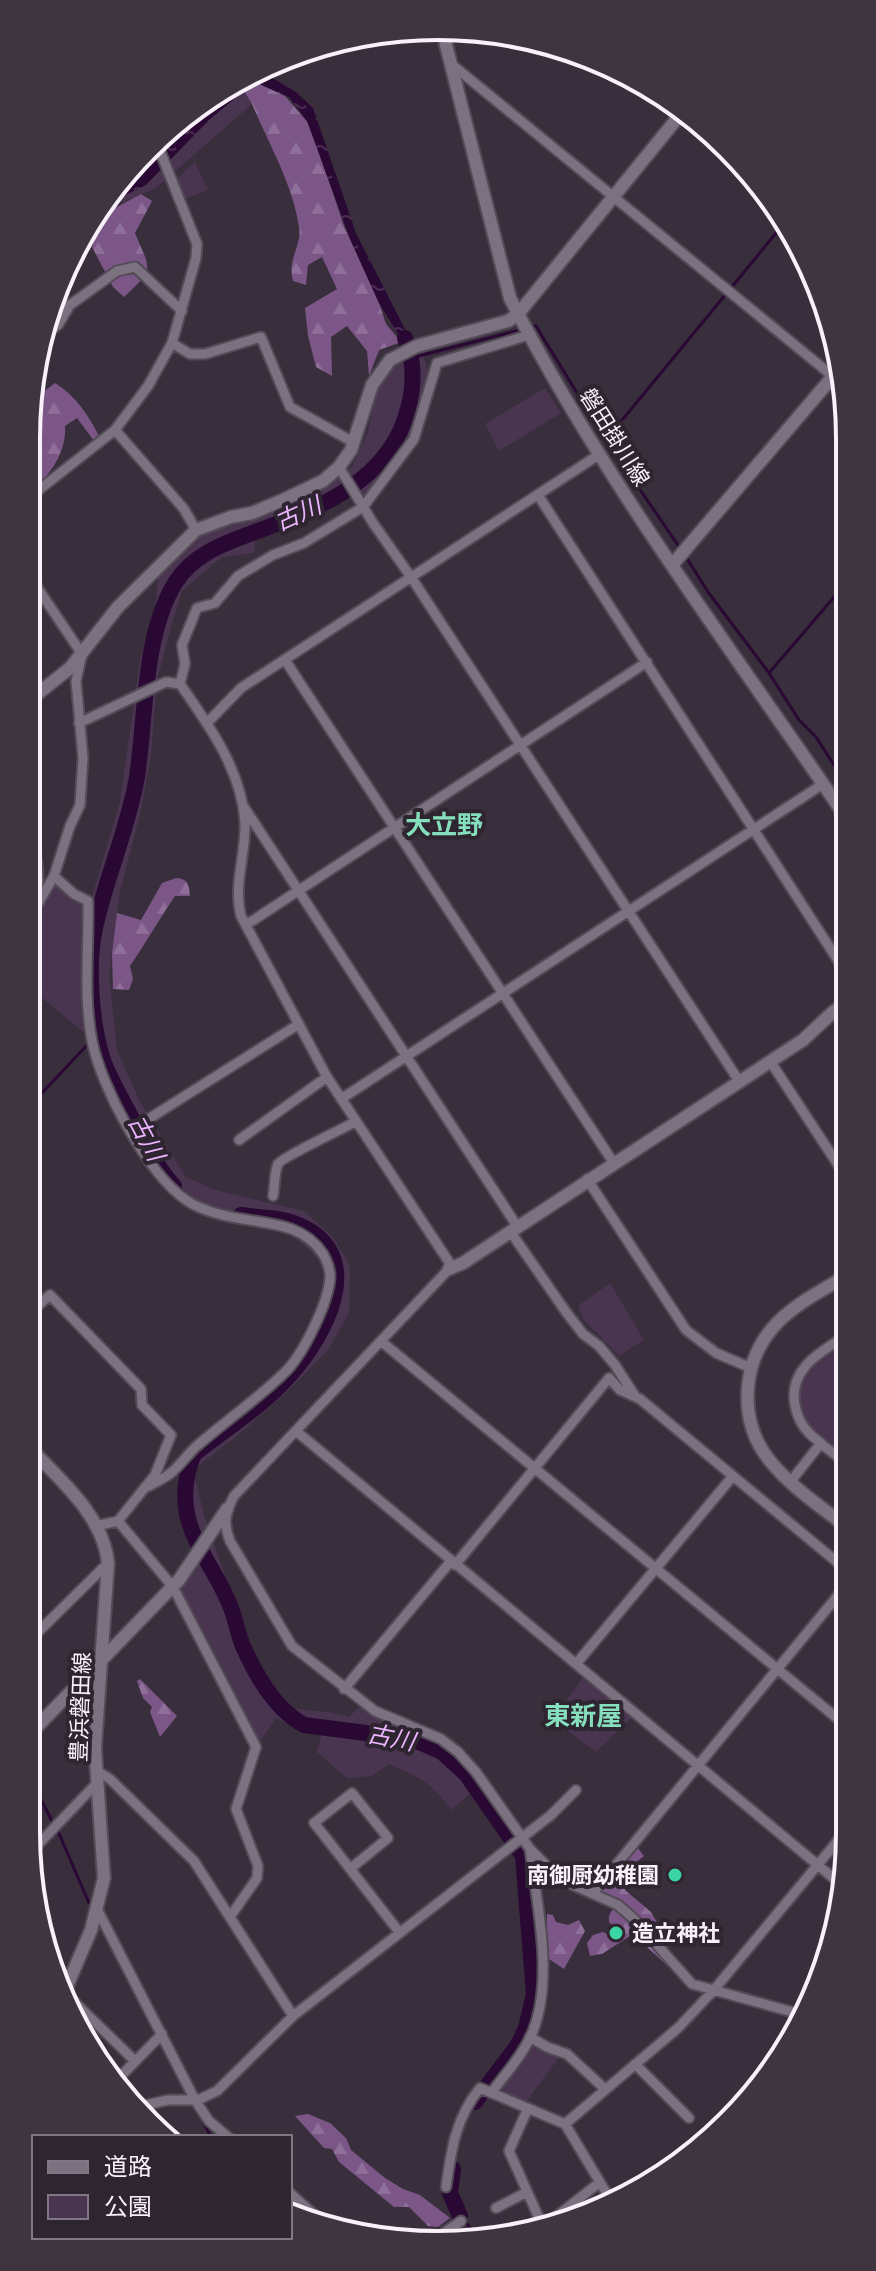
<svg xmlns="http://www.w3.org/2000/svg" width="876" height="2271" viewBox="0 0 876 2271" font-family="'Titillium Web','Noto Sans JP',sans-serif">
  <defs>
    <pattern id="forest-firs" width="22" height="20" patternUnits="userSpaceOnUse" patternTransform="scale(2)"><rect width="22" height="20" fill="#7b5687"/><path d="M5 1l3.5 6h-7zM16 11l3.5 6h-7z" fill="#8e6f99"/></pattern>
    <pattern id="water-ripples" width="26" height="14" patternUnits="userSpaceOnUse" patternTransform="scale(2)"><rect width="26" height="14" fill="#2a0834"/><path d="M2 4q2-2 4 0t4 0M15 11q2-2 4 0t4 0" fill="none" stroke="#4a2c52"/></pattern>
  </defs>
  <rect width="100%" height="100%" fill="#382e3c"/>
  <!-- green -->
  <path fill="#4a3551" d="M265 70 244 91 252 104 156 188 99 212 111 187 232 81Z
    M195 162 208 190 185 199 175 180Z
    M421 352C447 403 397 458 368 497L357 489 255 538 254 553 222 557 182 591 172 624 157 680 151 756 141 810 120 892 109 975 117 1050 139 1100 186 1177 215 1190 304 1211 333 1237 350 1266 349 1313 328 1350 291 1388 243 1431 193 1470 205 1519 249 1642 268 1679 294 1709 328 1712 349 1717 361 1705 414 1729 461 1754 522 1838 510 1847 472 1792 451 1810C433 1784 418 1776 389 1764L372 1776 347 1778 317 1752 321 1736 276 1718 256 1747 173 1587 197 1555 179 1513 182 1461 285 1372 325 1298 329 1270 303 1244 274 1224 204 1207 161 1169 108 1087 90 1027 97 1032 89 1006 87 953 86 1034 36 993 26 1004V931L54 876 89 907 120 802 140 661 155 608 159 567 178 549 218 525 321 484 352 467 368 432 376 392 393 368 405 358Z
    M545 388 561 413 499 451 485 424Z
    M610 1283 644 1340 619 1356 584 1320 578 1306Z
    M838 1341 849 1358V1443L838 1456 821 1443 796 1410V1381L805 1366Z
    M586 1673 633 1716 596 1752 553 1720Z
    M530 2037 563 2052 523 2106 494 2089Z"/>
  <!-- forest -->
  <path fill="url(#forest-firs)" d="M255 82 285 96 310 125 344 226 379 303 386 324 401 342 379 350 369 376 367 351 347 326 331 337 332 376 316 367 308 336 305 308 337 289 322 257 308 265 306 285 293 281C287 258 302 247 299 227 293 185 269 144 252 104L244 91Z
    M141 194 152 201 135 233C150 270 156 267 124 297L113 287 92 247 104 214Z
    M55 383C75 395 89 416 99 436L97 445 77 418 65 426C67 454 47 479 26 496V438L31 401Z
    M176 878C188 879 189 884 190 896H175C159 919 146 943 130 966L133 979 129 990 113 989 112 953 117 913 141 920 162 883Z
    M140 1679 177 1716 160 1737 150 1712 152 1707 143 1698 137 1681Z
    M634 1843 644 1856 629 1868 625 1890 651 1912 659 1926 671 1931 670 1946 664 1947 637 1918 688 1985 633 1934 602 1954 590 1956 587 1943 593 1935 603 1932 616 1939 622 1933 609 1922V1916L613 1908H621L611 1897 595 1891Z
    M547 1914 553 1915 556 1922 568 1925 579 1920 585 1931 564 1969 546 1957Z
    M308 2114 330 2123 346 2138 351 2150 385 2178 403 2189 420 2195 450 2218 438 2227 428 2226 409 2207H394L339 2162 332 2149 324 2148 295 2116Z"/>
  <!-- water -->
  <path fill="url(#water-ripples)" d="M256 73 274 79 296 92 313 108 356 233 411 341 403 342 379 303 350 239 307 121 289 97 255 82 209 120 146 185 101 207 111 187 232 81Z"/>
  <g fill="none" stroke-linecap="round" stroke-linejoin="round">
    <!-- stream -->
    <path stroke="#2a0834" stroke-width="3" d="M731 288 785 222
      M531 327 536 326 604 437 682 551
      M411 358 524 329
      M604 437 623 419 726 294
      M686 557 708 592 769 673 799 720 816 737 847 785
      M769 673 847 582
      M26 1110 89 1043
      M26 1770 53 1823
      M57 1829 89 1903
      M200 2115 211 2137
      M456 2219 460 2216 479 2238"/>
    <!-- river -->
    <path stroke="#2a0834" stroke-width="16" d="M174 1186C158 1169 146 1145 135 1125 125 1104 111 1082 103 1060 91 1023 87 965 95 928 106 877 128 829 137 777 146 717 143 636 175 583 193 554 225 543 255 532 318 509 390 481 408 409 414 386 415 361 405 338
      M241 1215C261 1218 283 1217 301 1226 369 1257 324 1338 289 1376 264 1405 224 1430 194 1454 186 1472 183 1495 187 1514 194 1547 217 1573 229 1603 235 1616 237 1630 242 1644 255 1674 274 1709 304 1725L412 1739 442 1752 466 1774 523 1856 534 1994 526 2028 518 2045 475 2102
      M453 2169 450 2193 460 2216"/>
    <!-- street casing -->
    <g stroke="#534b56" stroke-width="13">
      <path id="street" d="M450 63 846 387
        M271 71 273 67
        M39 338 58 325 70 305 117 271 135 267 182 311
        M172 343 190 354H205L261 337 290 407 353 442
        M115 430 184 509 196 530
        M339 467 373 523 411 577 739 1081
        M538 495 848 976
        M26 500 115 430 148 386 172 343 196 258 197 244 158 146
        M26 571 82 654 76 681 83 758 80 805 70 826 54 876 36 907
        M285 660 613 1162
        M180 684 185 664 182 645 197 608 215 603 238 576 273 555 304 543 363 507 414 439 437 363 529 335
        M79 723 166 682 180 684C209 725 242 771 245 823 246 854 233 885 241 916L327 1077 449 1262V1269L234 1496C225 1513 223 1523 230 1541L292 1646 375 1711 441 1739 458 1752 476 1772 530 1849 551 1870 573 1885 618 1905 634 1919 692 1984 796 2013 798 2016
        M207 723 241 688 600 454
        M835 801 847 787
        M244 807 517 1226
        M54 876 74 894 88 901C89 947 83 996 92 1041 101 1087 147 1173 186 1200 195 1207 208 1211 219 1214 255 1225 300 1218 323 1254 327 1261 330 1269 330 1277 329 1302 302 1357 283 1374 257 1399 227 1420 199 1444 190 1451 183 1462 174 1470 168 1477 157 1481 149 1486
        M246 925 647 662
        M770 1061 848 1180
        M341 1099 823 784
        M131 1130 299 1024
        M239 1140 327 1077
        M587 1179 686 1330 716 1353 751 1368
        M273 1196C275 1186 274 1173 278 1164 281 1158 344 1128 355 1122
        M510 1231 566 1312 583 1334 599 1346 615 1365 635 1396
        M26 1316 50 1295 141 1389 142 1405 171 1435 155 1475 118 1521
        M849 1334C822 1351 788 1368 795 1405 797 1416 801 1425 809 1433 821 1445 836 1455 849 1465
        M841 1339 849 1351
        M382 1342 850 1729
        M296 1431 843 1886
        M791 1481 821 1443
        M96 1526 118 1521 173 1587 256 1747 236 1809 258 1866 257 1878 230 1917
        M455 1565 609 1378 620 1390 640 1399 849 1572
        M26 1644 108 1563
        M576 1664 733 1476
        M344 1689 451 1561
        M97 1771 110 1779 194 1861 293 2016
        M26 1825 42 1840
        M29 1854 98 1782
        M350 1869 388 1838 352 1793 314 1823 323 1834 400 1933
        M593 1893 849 1582
        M97 1909 195 2100 209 2121 228 2137
        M64 1992 135 2061
        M530 2037 547 2047 567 2054 605 2089
        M635 2064 689 2118
        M115 2082 162 2034
        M492 2092C506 2073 524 2054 533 2031 554 1978 537 1904 530 1849
        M132 2108 168 2100H198L217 2091 293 2016 551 1815 576 1790
        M528 2108 509 2151 543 2227 600 2182
        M565 2124 678 2028 713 1991 850 1826
        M446 2187C451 2150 456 2117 480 2088L565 2124 610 2199
        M290 2193 319 2219
        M496 2208 527 2192
        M434 2240 461 2221"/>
    </g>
    <!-- secondary casing -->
    <g stroke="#534b56" stroke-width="16">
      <path id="secondary" d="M443 33 510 298C604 482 732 649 847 819
        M673 564 841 367
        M26 703 70 668 118 607 196 530 231 517 252 513 283 500 323 481 339 467 351 450 372 385 390 360 417 346 508 321 518 314 684 110
        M26 826C38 859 42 894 26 926
        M449 1269 463 1263 803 1040 833 1012 848 1002
        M849 1274C825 1289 798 1302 778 1322 741 1360 737 1420 770 1461 792 1488 823 1508 849 1529
        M26 1444C57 1477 103 1514 108 1563L95 1748 104 1878 91 1930 64 1993
        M26 1738 179 1580 227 1509"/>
    </g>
    <!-- street -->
    <use href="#street" stroke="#7c7180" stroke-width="9"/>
    <!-- secondary -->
    <use href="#secondary" stroke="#7c7180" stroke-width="12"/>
  </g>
  <!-- markers -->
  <g fill="#3ad4a5" stroke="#2e2531" stroke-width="3">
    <circle cx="675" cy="1875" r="8"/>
    <circle cx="616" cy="1933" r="8"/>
  </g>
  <g text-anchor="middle" stroke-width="8" stroke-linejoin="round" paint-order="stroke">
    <!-- street labels -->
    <g font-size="22" fill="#f8f1fa" stroke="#2e2531">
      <text transform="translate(615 437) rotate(58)" y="8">磐田掛川線</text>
      <text transform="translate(80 1707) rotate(-88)" y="8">豊浜磐田線</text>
    </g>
    <!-- poi labels -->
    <g font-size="22" font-weight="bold" fill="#f8f1fa" stroke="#2e2531" text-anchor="end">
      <text x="659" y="1883">南御厨幼稚園</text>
      <text x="632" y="1941" text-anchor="start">造立神社</text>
    </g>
    <!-- water labels -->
    <g font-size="24" font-style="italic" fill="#ebb4fe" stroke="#2e2531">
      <text transform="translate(298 514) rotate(-24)" y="8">古川</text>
      <text transform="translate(146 1138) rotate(62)" y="8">古川</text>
      <text transform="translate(391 1738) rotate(11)" y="8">古川</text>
    </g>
    <!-- quarter labels -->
    <g font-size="26" font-weight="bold" fill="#85dfbd" stroke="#2e2531">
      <text x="444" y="834">大立野</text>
      <text x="583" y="1725">東新屋</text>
    </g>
  </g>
  <!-- crop -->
  <path d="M0 0H876V2271H0ZM438 40H438A398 398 0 0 1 836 438V1833A398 398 0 0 1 438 2231H438A398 398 0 0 1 40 1833V438A398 398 0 0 1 438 40Z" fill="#3e3541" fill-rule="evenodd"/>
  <path fill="none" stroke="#f8f1fa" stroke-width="4" d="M438 40H438A398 398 0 0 1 836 438V1833A398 398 0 0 1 438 2231H438A398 398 0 0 1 40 1833V438A398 398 0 0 1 438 40Z"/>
  <!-- legend -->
  <rect x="32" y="2135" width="260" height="104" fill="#2e2531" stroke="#7f7781" stroke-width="2"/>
  <rect x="48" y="2161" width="40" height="12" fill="#7c7180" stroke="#7f7781" stroke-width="2"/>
  <text x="104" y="2175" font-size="24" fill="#f8f1fa">道路</text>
  <rect x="48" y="2195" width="40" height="24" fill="#4a3551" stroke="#7f7781" stroke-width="2"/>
  <text x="104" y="2215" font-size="24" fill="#f8f1fa">公園</text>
</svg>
